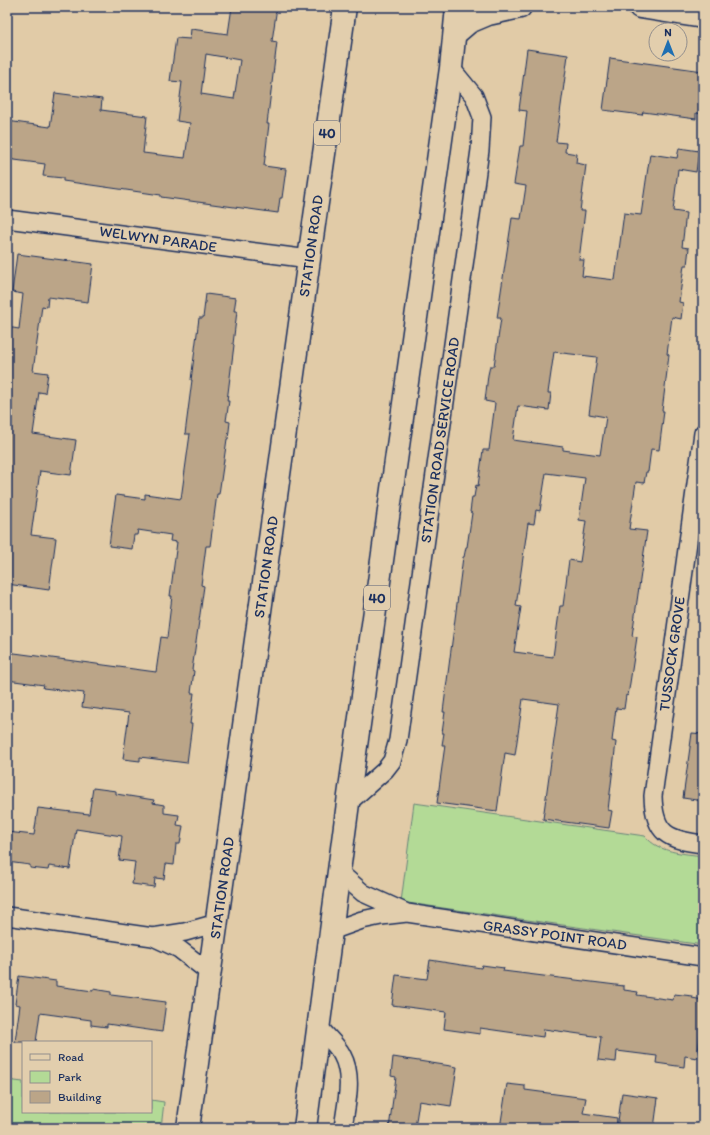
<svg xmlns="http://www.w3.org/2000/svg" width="710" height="1135" viewBox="0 0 710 1135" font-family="Itim,sans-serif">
  <rect width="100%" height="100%" fill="#e1cba7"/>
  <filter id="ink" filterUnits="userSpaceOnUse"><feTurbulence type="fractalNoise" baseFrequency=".025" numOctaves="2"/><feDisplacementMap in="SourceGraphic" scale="8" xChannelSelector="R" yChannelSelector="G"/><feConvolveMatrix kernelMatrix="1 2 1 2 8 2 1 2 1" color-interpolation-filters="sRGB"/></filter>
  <g filter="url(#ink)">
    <!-- green -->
    <path fill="#b3da96" stroke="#67847a" d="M414 803 645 836C659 853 682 853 703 856V945L401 902Z
      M7 1080 23 1082V1112H151V1100L164 1102 161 1128H7Z"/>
    <!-- building -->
    <path fill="#bba588" stroke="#1b2f5e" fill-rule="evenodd" d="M232 7H277L272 41 277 42 267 124H269L264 166 286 169 282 198H280L278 213 161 197V195L63 181V178L43 176 45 164 7 159V121L50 127 55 93 102 99 101 110 147 116 143 153 185 158 190 123 177 121 182 82 170 81 176 38 190 39 191 29 228 34ZM206 54 240 60 234 99 201 94Z
      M527 49 568 55 556 142 566 143 565 152 577 154 576 163 586 165 580 211H585L579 260H584L582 276 615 280 624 213 641 215 650 154 677 158 679 148 699 151 696 172 678 169 673 211 686 213 682 247 689 248 687 265H684L679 302 683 303 681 319 672 317 667 354 669 355 662 411H664L659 450 651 449 648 472H646L644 483 636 482 629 529 647 531 632 636 637 637 628 696 626 695 624 709 616 708 612 741 616 742 608 810 612 811 609 828 543 819 559 704 523 699 515 755 505 753 497 811 437 803 445 745H442L444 733H442L445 712H443L463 557H464L466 547H467L472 513 470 512 472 497H474L476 485 478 486 483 450H489L495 403 485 401 488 375 490 366H494L501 318H497L512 218 521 219 526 186 514 184 520 146H523L527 111 519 110ZM554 352 597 357 589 414 606 417 600 455 563 450V447L513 440 518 406 549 410 551 393H548ZM546 473 585 478 579 520 586 521 580 562 569 560 563 606H560L553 657 514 652 521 607 516 606 528 523 534 524 536 510 540 511Z
      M610 58 703 71V114L696 113V119L643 112 642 115 603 110Z
      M17 254 93 264 88 302 48 297 47 307 42 306 33 371 48 373 45 393 39 392 33 434 76 440 71 475 40 471 31 535 56 538 49 590 7 584V327L19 329 23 294 12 292Z
      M206 294 236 298 234 311H237L233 344 234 345 227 401H229L226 421 230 422 228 439H227L219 494H217L210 546H206L201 585 204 586 192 670 194 671 191 693H194L190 724H192L187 763 140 757V761L123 759 129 713 82 707 84 693 43 688 44 685 7 680V652L156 672 161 637 167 638 172 596H170L177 542 170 541 171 535 138 530 137 535H134L132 549 109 546 113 515 116 495 145 499V494L181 499 190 434H185L192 380H191L199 318H203Z
      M692 733 703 734V801L683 798Z
      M93 788 116 791V794L154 800 153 803 164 805V813L179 815 177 825 183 826 180 844H176L174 865 166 864 164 879 155 878 154 887 132 884 135 862 119 860 122 836 76 829 70 869 49 866 48 870 30 868V865L7 862V832L34 835 38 808 89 814Z
      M430 960 481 968 482 965 504 968 503 971 624 986V990L638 992 637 995 673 1000 674 994 693 996 692 998 703 1000V1016L697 1058 685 1056 684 1067 656 1063 657 1056 617 1051 616 1062 598 1060 601 1037 544 1029 543 1037 480 1028V1034L444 1029 446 1012 392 1005 396 975 427 979Z
      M19 976 56 981V986L93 991V989L111 992V995L166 1002 162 1032 107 1024V1027L91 1025V1020L40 1013 36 1042H15L20 1005 15 1004Z
      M393 1057 457 1067 451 1106 419 1101 415 1128H389L396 1077 391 1076Z
      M507 1084 525 1086V1090L586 1098 583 1113 617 1118 616 1128H500Z
      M622 1093 658 1098 654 1128H617Z"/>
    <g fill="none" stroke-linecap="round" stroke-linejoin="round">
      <!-- street casing -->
      <g stroke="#1b2f5e" stroke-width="20">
        <path id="street" d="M7 219 309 259
          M703 433 653 796C654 834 668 840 703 844
          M348 803 385 770 392 761 398 740 480 150 482 117 474 96 451 68
          M339 872 363 893 405 912
          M7 916 153 937 179 949 210 973
          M331 931 362 920 381 916 407 913 703 957
          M153 937 185 932 217 923
          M319 1027C326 1036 337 1045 342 1055 354 1077 346 1105 343 1128"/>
      </g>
      <!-- secondary casing -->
      <g stroke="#1b2f5e" stroke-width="25">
        <path id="secondary" d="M640 7 703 17
          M455 34 469 22 488 14 520 7"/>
      </g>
      <!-- primary casing -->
      <g stroke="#1b2f5e" stroke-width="25">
        <path id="primary" d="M188 1128 309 259 345 7
          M305 1128 348 803 451 68 457 7"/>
      </g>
      <!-- street -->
      <use href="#street" stroke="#e2cead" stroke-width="17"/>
      <!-- secondary -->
      <use href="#secondary" stroke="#e2cead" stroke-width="22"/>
      <!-- primary -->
      <use href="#primary" stroke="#e2cead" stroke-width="22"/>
    </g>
  </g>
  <g text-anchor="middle" stroke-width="3" stroke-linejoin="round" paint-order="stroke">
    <!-- shield labels -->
    <g fill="#e2cead" stroke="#575f76" stroke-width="1">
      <rect x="314" y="121" width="26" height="24" rx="3"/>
      <rect x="364" y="586" width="26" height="24" rx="3"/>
    </g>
    <g font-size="14" font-weight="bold" fill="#1b2f5e">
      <text x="327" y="138">40</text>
      <text x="377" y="603">40</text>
    </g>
    <!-- street labels -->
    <g font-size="15" fill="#1b2f5e" stroke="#e2cead">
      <text transform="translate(158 239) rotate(8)" y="5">WELWYN PARADE</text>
      <text transform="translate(311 246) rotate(-82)" y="5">STATION ROAD</text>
      <text transform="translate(440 440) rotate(-82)" y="5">STATION ROAD SERVICE ROAD</text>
      <text transform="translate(266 567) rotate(-82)" y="5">STATION ROAD</text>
      <text transform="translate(672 654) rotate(-82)" y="5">TUSSOCK GROVE</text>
      <text transform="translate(222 888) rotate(-82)" y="5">STATION ROAD</text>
      <text transform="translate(555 935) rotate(8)" y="5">GRASSY POINT ROAD</text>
    </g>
  </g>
  <!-- margin -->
  <rect width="710" height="1135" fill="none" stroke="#e2cead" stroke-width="24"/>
  <rect x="12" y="12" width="686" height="1111" fill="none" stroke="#1b2f5e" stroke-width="1.5" filter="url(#ink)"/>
  <!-- legend -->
  <rect x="22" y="1041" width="130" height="72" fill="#e2cead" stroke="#928e8d"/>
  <rect x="30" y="1054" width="20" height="6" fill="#e2cead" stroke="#928e8d"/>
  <text x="58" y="1061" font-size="12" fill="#1b2f5e">Road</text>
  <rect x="30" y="1071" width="20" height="12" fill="#b3da96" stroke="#928e8d"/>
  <text x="58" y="1081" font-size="12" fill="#1b2f5e">Park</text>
  <rect x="30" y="1091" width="20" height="12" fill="#bba588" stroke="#928e8d"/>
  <text x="58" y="1101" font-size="12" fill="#1b2f5e">Building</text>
  <!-- north arrow -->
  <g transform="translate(668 42)"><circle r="19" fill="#e2cead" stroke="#928e8d"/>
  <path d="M0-3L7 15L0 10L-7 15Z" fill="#1f6fb2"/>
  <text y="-6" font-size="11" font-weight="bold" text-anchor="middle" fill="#1b2f5e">N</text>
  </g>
</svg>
